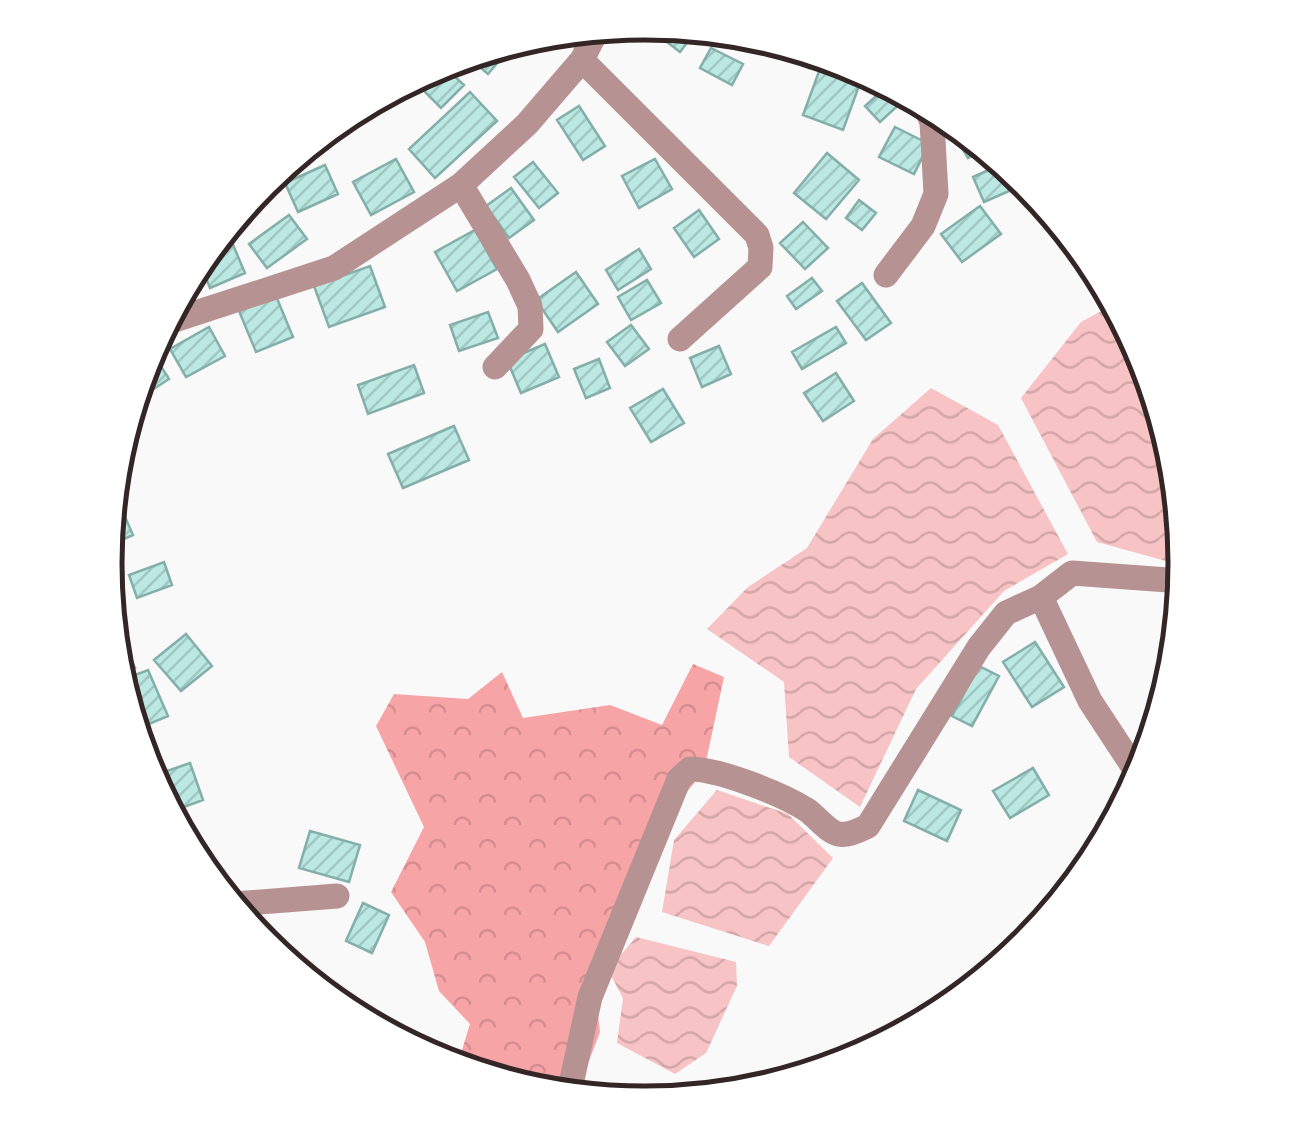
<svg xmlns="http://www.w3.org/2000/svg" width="1290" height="1126" viewBox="0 0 1290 1126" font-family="'Open Sans',sans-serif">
  <defs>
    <pattern id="forest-crowns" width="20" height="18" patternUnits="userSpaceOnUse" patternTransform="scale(2.5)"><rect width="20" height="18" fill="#f7a4a7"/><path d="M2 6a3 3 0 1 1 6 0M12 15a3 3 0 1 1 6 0" fill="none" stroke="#d48d90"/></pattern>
    <pattern id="water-waves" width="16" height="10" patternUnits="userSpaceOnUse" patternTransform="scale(2.5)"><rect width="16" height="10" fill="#f7c3c4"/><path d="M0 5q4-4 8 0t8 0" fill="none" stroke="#d4a7a8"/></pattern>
    <pattern id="building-hatch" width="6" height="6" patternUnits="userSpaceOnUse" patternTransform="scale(2.5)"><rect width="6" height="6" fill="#bbe8e3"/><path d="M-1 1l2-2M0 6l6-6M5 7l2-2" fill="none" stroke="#a1c7c3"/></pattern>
  </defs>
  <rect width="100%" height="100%" fill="#f9f9f9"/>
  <!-- forest -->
  <path fill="url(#forest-crowns)" d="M693 664 724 677 704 771 646 842 592 966 600 1032 578 1090 457 1066 470 1024 439 991 425 942 391 892 424 827 376 726 394 694 468 699 502 672 523 718 610 705 662 725Z"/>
  <!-- water -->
  <path fill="url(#water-waves)" d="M1111 306 1145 357 1184 566 1097 542 1021 398 1081 322Z
    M931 388 998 425 1068 554 1004 591 916 689 860 807 789 757 784 682 707 629 748 587 807 548 873 439Z
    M717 790 788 814 833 858 769 946 662 912 674 840Z
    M636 937 736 962 737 986 706 1053 675 1074 617 1043 623 998 608 970Z"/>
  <!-- building -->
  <path fill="url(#building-hatch)" stroke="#83aea9" stroke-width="2.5" d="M642 23H646L695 32 680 52Z
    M711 48 743 64 732 85 700 68Z
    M773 48 813 56 809 68 771 53Z
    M509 49 488 74 469 58Z
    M824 58 852 64 864 72 843 130 803 115Z
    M440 63 464 85 441 108 418 85Z
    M886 87 905 99 880 122 865 106Z
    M470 92 497 121 435 178 409 149Z
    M579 106 605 146 583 160 557 120Z
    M895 127 929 144 914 174 879 157Z
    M960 136 982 150 968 158 956 138Z
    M827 153 859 180 826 219 794 193Z
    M396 159 414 192 371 215 353 182Z
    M655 159 672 189 639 208 622 176Z
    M533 162 558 193 539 208 514 177Z
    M325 165 338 194 298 212 285 183Z
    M998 166 1009 191 984 202 973 177Z
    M511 188 534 220 509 238 486 206Z
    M859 200 876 213 862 230 846 218Z
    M980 206 1001 234 962 262 941 234Z
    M699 210 719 239 694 257 674 228Z
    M289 215 307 239 267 268 249 244Z
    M803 222 828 248 805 269 780 243Z
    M475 230 497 269 457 291 435 252Z
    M228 233 245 273 210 288 203 271Z
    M639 249 651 269 618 290 606 270Z
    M370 266 385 307 329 327 314 286Z
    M576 272 598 304 558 332 536 300Z
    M812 278 822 291 796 309 787 296Z
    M647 280 661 303 631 320 618 297Z
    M862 283 891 323 866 340 837 301Z
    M276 296 293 337 256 352 239 311Z
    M488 312 498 338 459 351 450 325Z
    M631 325 649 349 625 366 607 342Z
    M209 327 225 356 186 377 170 349Z
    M836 327 846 343 802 369 792 352Z
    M545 344 559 377 521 393 507 360Z
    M719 346 731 374 702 387 690 358Z
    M150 349 169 379 143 396 139 389 146 356Z
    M599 359 610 388 586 398 574 369Z
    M414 365 424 393 368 414 358 385Z
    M836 373 854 401 823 421 804 393Z
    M663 389 684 423 651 442 630 408Z
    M454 426 469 460 403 488 388 454Z
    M118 501 133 535 108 546 117 502Z
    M164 562 172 585 137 598 129 575Z
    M119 634H120L135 668 126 671Z
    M186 634 212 666 181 691 154 660Z
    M1035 642 1064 687 1032 707 1003 662Z
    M979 666 999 676 972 726 952 716Z
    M148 670 168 716 137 729 127 678Z
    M190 763 203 800 173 811 150 777Z
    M1033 768 1049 795 1010 818 993 791Z
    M918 790 961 810 947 841 904 821Z
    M310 831 360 845 349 882 299 868Z
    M363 903 389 915 372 953 346 941Z
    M1051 909 1035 933 1029 924Z"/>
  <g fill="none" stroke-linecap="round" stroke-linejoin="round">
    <!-- minor -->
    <path stroke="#b79293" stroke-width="25" d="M582 60 757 235 761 248 760 267 680 339
      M461 185 518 280 530 306 531 329 495 367
      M886 275 923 226 936 194 932 122 929 115
      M168 322 334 268 461 185 527 124 582 60 596 32
      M1140 777 1090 701 1041 597 1072 573 1182 581
      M235 904 337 896
      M570 1089 590 997 679 779 690 769C719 769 782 794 807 810 817 817 827 831 838 834 849 836 859 830 868 826L979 647 1006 613 1041 597"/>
  </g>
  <!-- crop -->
  <path d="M0 0H1290V1126H0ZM122 563a523 523 0 1 1 1046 0a523 523 0 1 1-1046 0Z" fill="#fff" fill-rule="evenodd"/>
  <path fill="none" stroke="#352626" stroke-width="5" d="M122 563a523 523 0 1 1 1046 0a523 523 0 1 1-1046 0Z"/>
</svg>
